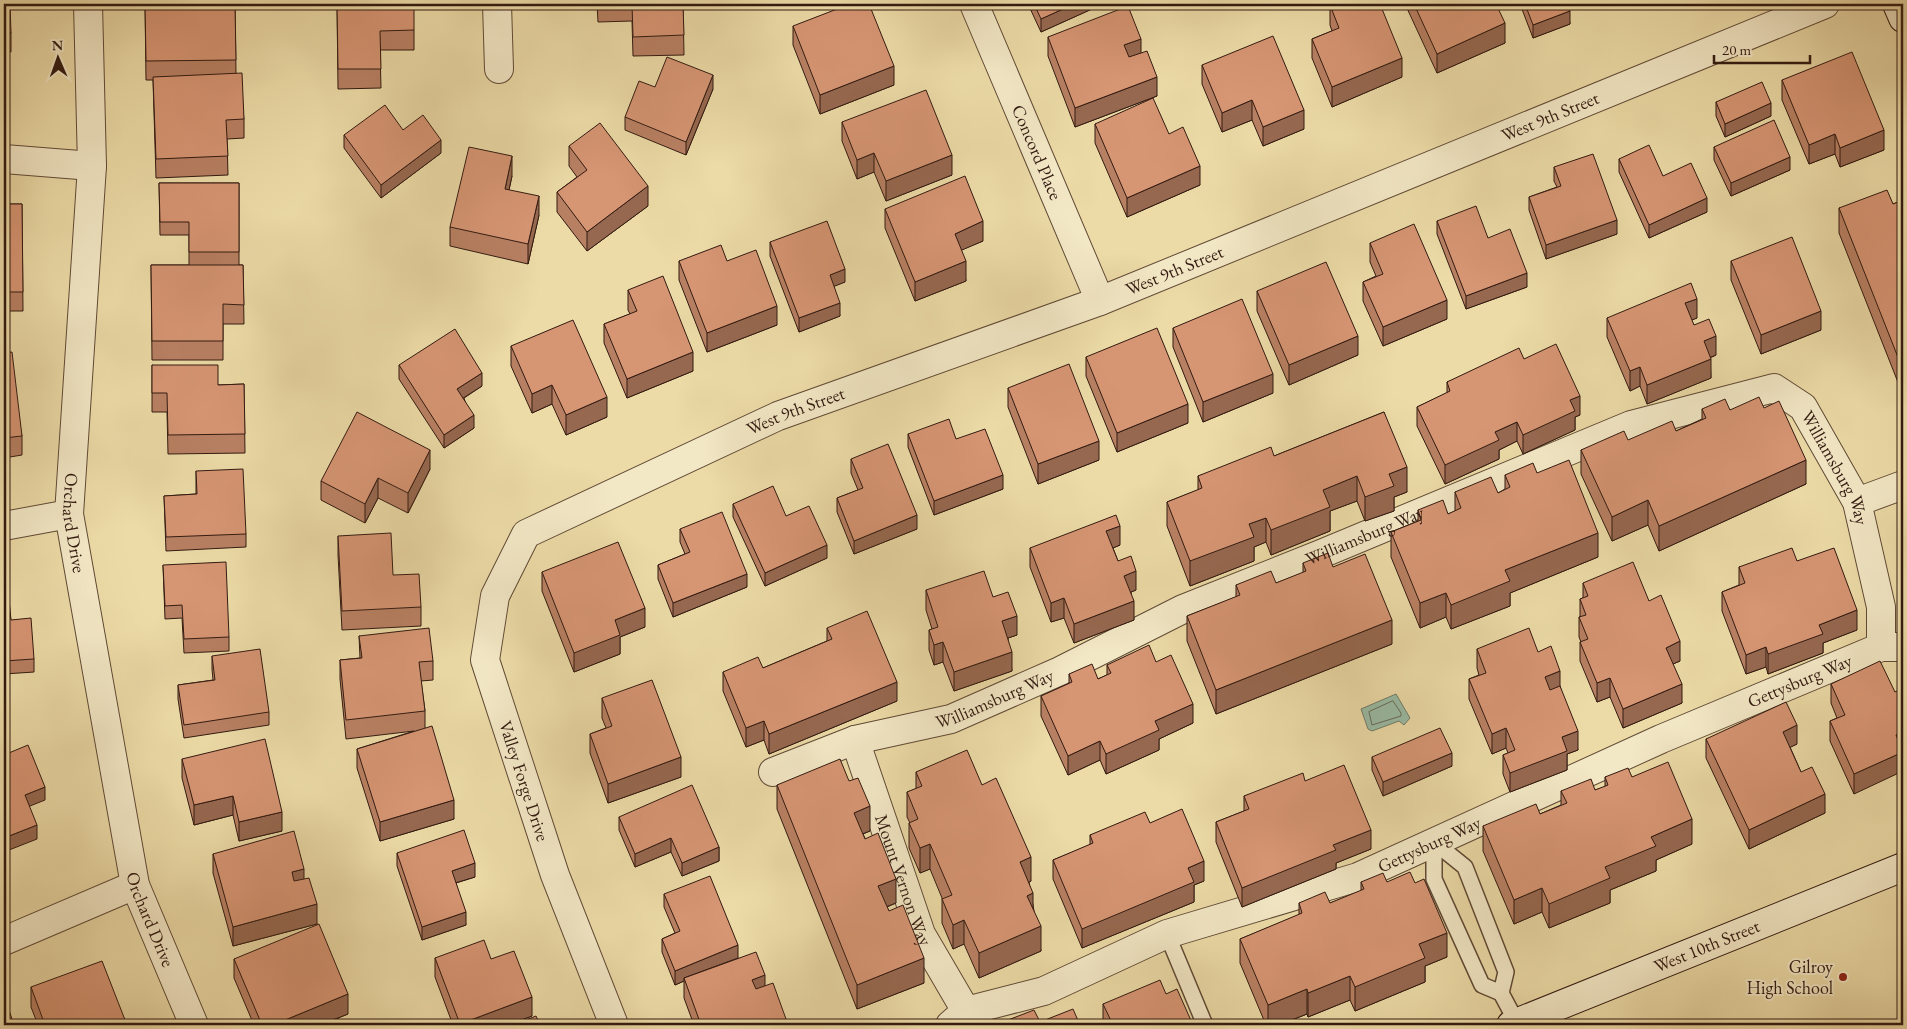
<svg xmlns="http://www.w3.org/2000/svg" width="1907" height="1029" viewBox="0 0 1907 1029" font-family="'EB Garamond',serif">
  <rect width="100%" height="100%" fill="#ecdba7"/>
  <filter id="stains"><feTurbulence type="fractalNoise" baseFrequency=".004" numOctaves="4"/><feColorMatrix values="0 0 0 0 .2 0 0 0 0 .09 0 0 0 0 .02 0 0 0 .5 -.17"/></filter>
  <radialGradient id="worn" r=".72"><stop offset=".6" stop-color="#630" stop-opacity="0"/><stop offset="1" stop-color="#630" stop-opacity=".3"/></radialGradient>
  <!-- water -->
  <path fill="#99bba4" stroke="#707b69" d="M1396 694 1410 718 1404 725 1399 721 1372 731 1368 729 1361 709Z"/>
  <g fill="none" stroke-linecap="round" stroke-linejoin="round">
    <!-- shore -->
    <path stroke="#666a5a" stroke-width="1" d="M1393 701 1401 713V716L1372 725 1369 712Z"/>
    <!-- lane casing -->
    <g stroke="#604a36" stroke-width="18">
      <path id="lane" d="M1434 842V879L1482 985 1501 993 1517 1023
        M1434 842 1465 867 1506 972 1501 993
        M1167 934 1205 1025"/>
    </g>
    <!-- street casing -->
    <g stroke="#604a36" stroke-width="30">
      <g id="street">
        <path id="s1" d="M88 4 92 166 69 514 135 885 194 1025"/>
        <path d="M497 4 499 69"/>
        <path id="s2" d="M974 4 1100 301"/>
        <path d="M4 159 92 166"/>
        <path d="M1857 502 1903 485"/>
        <path d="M4 526 69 514"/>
        <path id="s3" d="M855 740 921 934 966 1011"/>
        <path id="s4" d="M773 772 855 740 951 719 1060 671 1183 609 1321 554 1631 425 1774 388 1803 407 1857 502 1881 607V647"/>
        <path d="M4 941 135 885"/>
        <path id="s5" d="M614 1025 555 875 485 660 495 596 526 534 778 416 1100 301 1825 4"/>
        <path id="s6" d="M950 1025 966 1011 1044 991 1167 934 1358 877 1661 739 1881 647H1903"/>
      </g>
    </g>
    <!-- secondary casing -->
    <g stroke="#321a11" stroke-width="30">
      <g id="secondary">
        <path d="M1897 4 1903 18"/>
        <path id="s7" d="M1511 1025 1903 867"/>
      </g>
    </g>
    <!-- lane -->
    <use href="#lane" stroke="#f3e8c6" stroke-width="15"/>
    <!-- street -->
    <use href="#street" stroke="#f3e8c6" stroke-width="28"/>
    <!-- secondary -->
    <use href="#secondary" stroke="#f3e8c6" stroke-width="28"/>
  </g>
  <!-- wall -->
  <path fill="#b88063" stroke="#321a11" d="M4 4 11 33V52H4Z
    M145 4H235L236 74 244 119V138L227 139 228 175 156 178 153 80H146Z
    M337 4 414 30V50H380L381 88 338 89Z
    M597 4H683L684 55 633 56 632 21 598 22Z
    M767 4H810V9Z
    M1028 4H1103L1041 32Z
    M1405 4H1496L1505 43 1437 73Z
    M1520 4H1567L1570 24 1533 38Z
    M1330 5 1402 77 1332 107 1312 58V39L1332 31 1330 25Z
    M793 26 894 85 820 114 793 45Z
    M1048 37 1141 53 1157 96 1075 127 1048 56Z
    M1202 65 1304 129 1263 146 1252 120 1222 132 1202 84Z
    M1782 80 1884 150 1840 167 1835 154 1809 164 1782 100Z
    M655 87 713 89 686 155 625 130V117Z
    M1716 102 1771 116 1725 137 1716 116Z
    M842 122 952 175 886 201 874 172 857 179 842 141Z
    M1095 124 1169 134 1200 185 1127 217 1095 143Z
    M403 130 441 153 381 198 344 148V135Z
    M569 146 648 206 587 251 557 212V192L577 177 569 166Z
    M1714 147 1790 170 1731 196 1714 160Z
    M1619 159 1663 176 1707 212 1649 238 1619 172Z
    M1554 167 1617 234 1546 259 1529 210V197L1557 187 1554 181Z
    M512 176 509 190 539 215 528 264 450 246V227Z
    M159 183H239V265H243L244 324H223V360H152L151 265H189V235H160Z
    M1903 200V395L1839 233V208L1893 204Z
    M4 204H22L23 311H4Z
    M885 209 983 241 961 250 966 281 915 301 885 228Z
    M1437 221 1488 238 1527 287 1466 309 1437 234Z
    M770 242 845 282 834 286 840 316 799 332 770 256Z
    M1370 243 1447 319 1383 346 1363 301V282L1376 276 1370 262Z
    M679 261H727L777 325 707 352 679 280Z
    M1731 261 1821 330 1761 354 1731 280Z
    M628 290 693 371 627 398 604 343V324L630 314 628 310Z
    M1257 291 1358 355 1289 385 1257 311Z
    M1607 318H1697L1691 320 1694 325 1716 355 1710 358 1711 378 1647 404 1640 386 1630 391 1607 337Z
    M1173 328 1273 393 1203 422 1173 347Z
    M511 346 607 417 566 435 552 404 532 413 511 366Z
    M4 353 22 436V455L4 458Z
    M1086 357 1188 423 1117 452 1086 376Z
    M1524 359 1580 415 1575 417V430L1523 454 1517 441 1499 450V459L1445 484 1417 426V407L1447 393V382Z
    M152 365 218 385 244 384 245 453 168 454 167 412H152Z
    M399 365 482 386 464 398 474 428 444 448 399 379Z
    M1008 388 1099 460 1038 484 1008 407Z
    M1764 408 1806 484 1659 551 1648 525 1612 541 1581 474V450L1676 431 1702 419V409L1730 410Z
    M1384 412 1407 492 1394 497V511L1365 521 1357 501 1330 511V531L1271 555 1266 542 1254 547V561L1190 586 1167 526V502L1198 490V476L1274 456Z
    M908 434 956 439 1003 489 934 515 908 447Z
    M851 459 917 529 854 554 837 512V498L858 490 851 473Z
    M430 469 408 513 378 498 365 523 321 500V481Z
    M196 471 246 534V547L166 551 164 496 196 494Z
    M1537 473 1598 557 1510 593V606L1451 629 1446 617 1420 628 1391 557V532L1418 521V510L1448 514 1455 511V492L1498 493 1505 489V475Z
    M733 504 786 516 827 558 765 586 733 517Z
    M680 529 747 587 673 617 658 579V565L685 554 680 542Z
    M338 536 393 575 421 607V626L342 630 338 555Z
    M1120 545 1113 548 1118 561 1136 590 1131 592 1134 620 1074 643 1064 618 1051 622 1030 567V548Z
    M1797 561 1857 630 1823 643V653L1768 674 1766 667 1746 674 1722 611V592L1739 585V567Z
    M1303 563 1333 567 1392 644 1216 714 1187 641V616L1236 597V585L1276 583 1303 573Z
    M163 565 229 637V651L184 653 182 618 165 619Z
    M542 572 645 627 620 637V654L574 672 542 591Z
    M1583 583 1649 601 1680 661 1673 664 1682 703 1623 728 1610 697 1597 702 1580 661V642H1581L1579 637V617H1580V599L1583 598Z
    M4 589 11 620 34 659V672L4 674Z
    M926 590 993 597 1017 635 1008 638 1012 671 954 691 943 662 934 665 929 650V630L932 629 926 610Z
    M827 628 897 701 769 754 764 740 746 747 723 691V672L763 668 827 641Z
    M359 636 433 661V680L421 681 425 711V728L454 819 380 841 357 768V749L414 731 346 739 340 679V660L360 658Z
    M1477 649 1538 652 1560 686 1578 750 1567 754V770L1510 792 1503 774V755L1508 753 1506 748 1492 754 1469 699V679L1479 675 1477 668Z
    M212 656 269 712V725L184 738 178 699V685L213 680 212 669Z
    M1156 662 1193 723 1159 739V750L1106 774 1100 760 1068 775 1041 716V696L1069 684V674L1098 679 1107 675V665Z
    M1831 684 1895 692 1854 794 1830 741V721L1837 718 1831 703Z
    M602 698 681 777 608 803 590 753V734L606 728 602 718Z
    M1706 739 1797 744 1790 747 1801 772 1825 813 1749 849 1706 758Z
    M1372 757 1452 766 1383 796 1372 770Z
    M182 759 282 831 239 841 233 815 194 825 182 778Z
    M916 772 982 785 1031 881 1029 882 1041 951 979 978 964 944 953 949 942 923V898L930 869 920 873 909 848V823H910L907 817V792L916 789Z
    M1605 777H1632L1692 844 1656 860V871L1610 890V903L1549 928 1542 912 1514 924 1483 851V826L1540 814 1561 805V791L1595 790 1605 787Z
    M1305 781 1371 849 1336 863V869L1242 907 1216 842V822L1244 811V796Z
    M777 785 870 831 863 834 896 903 887 907 924 983 857 1009 777 809Z
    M619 817 719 847V861L682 876 671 852 635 867 619 830Z
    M1150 823 1204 881 1194 885V902L1082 948 1053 879V860L1090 845V835Z
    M397 853 475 877 456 883 466 925 422 940 397 866Z
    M213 854 304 879 317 924 233 946 213 873Z
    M1361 882H1387L1447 957 1425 966V982L1355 1011 1350 1000 1308 1017 1307 1014 1279 1025H1266L1240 963V939L1299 915V903H1330L1361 891Z
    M664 894 738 958 765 986 786 1025H694L684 998V981L675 985 662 952V939L675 933 664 907Z
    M435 958 491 959 532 1016 508 1025H453L435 977Z
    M234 959 348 1014 338 1018 341 1025H254L234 978Z
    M31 987 127 1025H38L31 1007Z
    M1166 994 1193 1025H1104L1103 1023V1004Z"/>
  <!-- shaded-wall -->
  <path fill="#966850" stroke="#321a11" d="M1074 4H1103L1041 32V19Z
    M1570 11V24L1533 38V25Z
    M1505 23V43L1437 73V54Z
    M1141 39V58L1124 64V45Z
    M1402 58V77L1332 107V87Z
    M894 66V85L820 114V95Z
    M713 75V89L686 155V142Z
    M1157 77V96L1075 127V108Z
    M1252 100V120L1222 132V113Z
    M1771 103V116L1725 137V124Z
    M1304 110V129L1263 146V127Z
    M1884 130V150L1840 167V148Z
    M1835 134V154L1809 164V145Z
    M441 140V153L381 198V185Z
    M874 153V172L857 179V160Z
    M952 155V175L886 201V181Z
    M512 156V176L505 208V189Z
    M1790 157V170L1731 196V183Z
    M1200 166V185L1127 217V198Z
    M648 186V206L587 251V232Z
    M539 196V215L528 264V244Z
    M1707 198V212L1649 238V225Z
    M1617 220V234L1546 259V245Z
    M983 221V241L955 253V234Z
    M966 261V281L915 301V282Z
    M845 269V282L830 288V275Z
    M1527 273V287L1466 309V296Z
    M1697 299V318L1685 323V303Z
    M1447 300V319L1383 346V327Z
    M840 303V316L799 332V318Z
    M777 306V325L707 352V333Z
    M1821 311V330L1761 354V335Z
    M1358 336V355L1289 385V365Z
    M1716 336V355L1704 360V341Z
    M693 352V371L627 398V379Z
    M1711 359V378L1647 404V385Z
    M1640 367V386L1630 391V371Z
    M482 373V386L457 402V389Z
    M1273 374V393L1203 422V402Z
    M552 385V404L532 413V394Z
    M1580 396V415L1575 417V430L1523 454V435L1570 400Z
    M607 397V417L566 435V415Z
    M1188 404V423L1117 452V433Z
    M474 415V428L444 448V435Z
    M1517 422V441L1499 450V459L1445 484V465L1495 432Z
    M1099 441V460L1038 484V464Z
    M430 450V469L408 513V493Z
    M1806 460V484L1659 551V526Z
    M1407 467V492L1394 497V511L1365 521V497L1389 474Z
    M1003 475V489L934 515V501Z
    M1357 476V501L1330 511V531L1271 555V530L1323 490Z
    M378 478V498L365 523V504Z
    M1648 500V525L1612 541V517Z
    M917 515V529L854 554V541Z
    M1266 518V542L1254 547V561L1190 586V561L1249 524Z
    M1120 526V545L1106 551V531Z
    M1598 533V557L1510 593V606L1451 629V605L1505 570Z
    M827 545V558L765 586V573Z
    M1136 571V590L1124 595V576Z
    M747 574V587L673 617V603Z
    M1446 593V617L1420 628V603Z
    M1064 598V618L1051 622V603Z
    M1134 601V620L1074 643V624Z
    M645 608V627L620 637V654L574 672V653L615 620Z
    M1857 610V630L1823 643V653L1768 674V654L1819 625Z
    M1017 616V635L1002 640V621Z
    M1392 620V644L1216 714V690Z
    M1680 641V661L1666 667V648Z
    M943 642V662L934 665V645Z
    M1766 647V667L1746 674V655Z
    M1012 652V671L954 691V672Z
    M1560 671V691L1545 696V677Z
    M1610 678V697L1597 702V683Z
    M897 682V701L769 754V734Z
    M1682 684V703L1623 728V709Z
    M1193 704V723L1159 739V750L1106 774V754L1155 721Z
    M764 721V740L746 747V728Z
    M1797 725V744L1783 751V732Z
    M1506 728V748L1492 754V734Z
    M1578 731V750L1567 754V770L1510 792V773L1562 737Z
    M1903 732V751L1896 735Z
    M1100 741V760L1068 775V756Z
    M1903 752V771L1854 794V774Z
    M1452 753V766L1383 796V782Z
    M681 757V777L608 803V784Z
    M45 787V800L25 808V795Z
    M1825 794V813L1749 849V830Z
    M233 796V815L194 825V805Z
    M454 800V819L380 841V822Z
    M870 806V831L854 837V813Z
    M282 812V831L239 841V822Z
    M1692 819V844L1656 860V871L1610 890V903L1549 928V904L1651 837Z
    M37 825V839L4 852V838Z
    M1371 830V849L1336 863V869L1242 907V888L1333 845Z
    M671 838V852L635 867V854Z
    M930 844V869L920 873V848Z
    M719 847V861L682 876V863Z
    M1031 857V881L1020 887V862Z
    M1204 861V881L1194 885V902L1082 948V929L1188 868Z
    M475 863V877L452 884V871Z
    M304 869V888L292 892V872Z
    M896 879V903L878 910V886Z
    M1542 888V912L1514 924V900Z
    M1033 893V918L1027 896Z
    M317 904V924L233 946V927Z
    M466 912V925L422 940V927Z
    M964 920V944L953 949V925Z
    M1041 926V951L979 978V953Z
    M1447 933V957L1425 966V982L1355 1011V987L1419 944Z
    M738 945V958L684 978V981L675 985V971Z
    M924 958V983L857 1009V985Z
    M765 975V994L752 999V980Z
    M1350 976V1000L1308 1017V993Z
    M1307 989V1014L1279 1025H1268V1005Z
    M348 994V1014L320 1025H273Z
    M532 997V1016L508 1025H460V1024Z
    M786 1019V1025H771Z"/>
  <!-- building -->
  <path fill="#d69573" stroke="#321a11" d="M4 4H10L11 33H4Z
    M145 4H235L236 60 146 61Z
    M337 4H414V30L380 31 381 69H338Z
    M632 4H683L684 35 633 37Z
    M850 4H869L894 66 820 95 793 26Z
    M1034 4H1074L1041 19Z
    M1333 4H1380L1402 58 1332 87 1312 39 1339 28 1330 5Z
    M1414 4H1496L1505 23 1437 54Z
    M1525 4H1567L1570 11 1533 25Z
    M1128 6 1141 39 1124 45 1129 57 1147 51 1157 77 1075 108 1048 37Z
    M1273 36 1304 110 1263 127 1252 100 1222 113 1202 65Z
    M1852 52 1884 130 1840 148 1835 134 1809 145 1782 80Z
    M667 57 713 75 686 142 625 117 639 81 655 87Z
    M242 73 244 119 226 120 228 156 156 159 153 77Z
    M1762 82 1771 103 1725 124 1716 102Z
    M926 90 952 155 886 181 874 153 857 160 842 122Z
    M1153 98 1169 134 1183 127 1200 166 1127 198 1095 124Z
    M385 105 403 130 423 115 441 140 381 185 344 135Z
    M1774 120 1790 157 1731 183 1714 147Z
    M600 123 648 186 587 232 557 192 587 170 569 146Z
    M1649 145 1663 176 1691 163 1707 198 1649 225 1619 159Z
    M469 147 512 156 505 189 539 196 528 244 450 227Z
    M1593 154 1617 220 1546 245 1529 197 1561 186 1554 167Z
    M965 176 983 221 955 234 966 261 915 282 885 209Z
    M159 183H239V252H189V222H160Z
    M1887 190 1893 204 1903 200V370L1839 208Z
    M4 204H22L23 292H4Z
    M1476 206 1488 238 1510 229 1527 273 1466 296 1437 221Z
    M827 221 845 269 830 275 840 303 799 318 770 242Z
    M1414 224 1447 300 1383 327 1363 282 1383 274 1370 243Z
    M1792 237 1821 311 1761 335 1731 261Z
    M721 245 727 261 756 250 777 306 707 333 679 261Z
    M1326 262 1358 336 1289 365 1257 291Z
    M151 265H243L244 305 223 304V341H152Z
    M663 276 693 352 627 379 604 324 637 311 628 290Z
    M1691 283 1697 299 1685 303 1694 325 1709 319 1716 336 1704 341 1711 359 1647 385 1640 367 1630 371 1607 318Z
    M1242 299 1273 374 1203 402 1173 328Z
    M573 320 607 397 566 415 552 385 532 394 511 346Z
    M1157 328 1188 404 1117 433 1086 357Z
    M455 329 482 373 457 389 474 415 444 435 399 365Z
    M1556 344 1580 396 1570 400 1575 411 1523 435 1517 422 1495 432 1499 440 1445 465 1417 407 1450 391 1447 382 1519 348 1524 359Z
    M12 352 22 436 4 438V353Z
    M1069 364 1099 441 1038 464 1008 388Z
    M152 365H218V385L244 384 245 434 168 435 167 393H152Z
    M1759 397 1764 408 1779 401 1806 460 1659 526 1648 500 1612 517 1581 450 1624 431 1628 440 1672 421 1676 431 1706 418 1702 409 1725 399 1730 410Z
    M357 412 430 450 408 493 378 478 365 504 321 481Z
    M1384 412 1407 467 1389 474 1394 486 1365 497 1357 476 1323 490 1330 507 1271 530 1266 518 1249 524 1254 537 1190 561 1167 502 1202 488 1198 476 1271 447 1274 456Z
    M949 419 956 439 985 429 1003 475 934 501 908 434Z
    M888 444 917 515 854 541 837 498 863 488 851 459Z
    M1569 460 1598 533 1505 570 1510 581 1451 605 1446 593 1420 603 1391 532 1421 520 1418 510 1443 500 1448 514 1461 508 1455 492 1491 477 1498 493 1510 487 1505 475 1533 463 1537 473Z
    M243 469 246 534 166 537 164 496 197 494 196 471Z
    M773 486 786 516 809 506 827 545 765 573 733 504Z
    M722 512 747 574 673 603 658 565 690 552 680 529Z
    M1116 515 1120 526 1106 531 1118 561 1131 556 1136 571 1124 576 1134 601 1074 624 1064 598 1051 603 1030 548Z
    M391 533 393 575 419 574 421 607 342 611 338 536Z
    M618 542 645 608 615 620 620 635 574 653 542 572Z
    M1792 548 1797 561 1834 548 1857 610 1819 625 1823 634 1768 654 1766 647 1746 655 1722 592 1745 583 1739 567Z
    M1328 553 1333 567 1365 554 1392 620 1216 690 1187 616 1240 595 1236 585 1271 571 1276 583 1306 571 1303 563Z
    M226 562 229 637 184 639 182 605 165 606 163 565Z
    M1633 562 1649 601 1661 595 1680 641 1666 648 1682 684 1623 709 1610 678 1597 683 1580 642 1588 639 1579 617 1586 615 1580 599 1588 596 1583 583Z
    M984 571 993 597 1008 592 1017 616 1002 621 1012 652 954 672 943 642 934 645 929 630 938 627 926 590Z
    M4 589H8L11 620 31 618 34 659 4 661Z
    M867 611 897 682 769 734 764 721 746 728 723 672 758 657 763 668 832 639 827 628Z
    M429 628 433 661 419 662 425 711 346 720 340 660 362 658 359 636Z
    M1529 628 1538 652 1551 646 1560 671 1545 677 1550 690 1560 686 1578 731 1562 737 1567 751 1510 773 1503 755 1515 750 1506 728 1492 734 1469 679 1486 673 1477 649Z
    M1149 645 1156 662 1171 655 1193 704 1155 721 1159 730 1106 754 1100 741 1068 756 1041 696 1072 682 1069 674 1092 664 1098 679 1111 673 1107 665Z
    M260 649 269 712 184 725 178 685 215 680 212 656Z
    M1880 661 1895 692 1903 688V732L1896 735 1903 752 1854 774 1830 721 1845 715 1831 684Z
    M652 680 681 757 608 784 590 734 612 726 602 698Z
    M1786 702 1797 725 1783 732 1801 772 1812 767 1825 794 1749 830 1706 739Z
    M432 726 454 800 380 822 357 749Z
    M1440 728 1452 753 1383 782 1372 757Z
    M265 739 282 812 239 822 233 796 194 805 182 759Z
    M28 745 45 787 25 795 37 825 4 838V755Z
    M967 750 982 785 996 778 1031 857 1020 862 1033 893 1027 896 1041 926 979 953 964 920 953 925 942 899 952 895 930 844 920 848 909 823 918 819 907 792 922 786 916 772Z
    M840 759 849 781 858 778 870 806 854 813 865 839 878 833 896 879 878 886 889 911 903 905 924 958 857 985 777 785Z
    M1668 762 1692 819 1651 837 1656 846 1605 867 1610 878 1549 904 1542 888 1514 900 1483 826 1536 804 1540 814 1567 803 1561 791 1591 779 1595 790 1608 785 1605 777 1628 768 1632 777Z
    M1344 765 1371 830 1333 845 1336 850 1242 888 1216 822 1249 809 1244 796 1303 773 1305 781Z
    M692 785 719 847 682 863 671 838 635 854 619 817Z
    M1182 809 1204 861 1188 868 1194 882 1082 929 1053 860 1093 843 1090 835 1145 812 1150 823Z
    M464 830 475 863 452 871 466 912 422 927 397 853Z
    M294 831 304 869 292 872 294 881 309 878 317 904 233 927 213 854Z
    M1410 872 1415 883 1424 879 1447 933 1419 944 1425 958 1355 987 1350 976 1308 993 1307 989 1268 1005 1240 939 1302 913 1299 903 1325 892 1330 903 1364 889 1361 882 1383 873 1387 882Z
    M710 876 738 945 675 971 662 939 680 931 664 894Z
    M319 924 348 994 273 1025H262L234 959Z
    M484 940 491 959 514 951 532 997 460 1024 435 958Z
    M756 952 765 975 752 980 756 989 773 983 786 1019 771 1025H701L684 978Z
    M102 961 127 1025H45L31 987Z
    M1160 980 1166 994 1177 989 1193 1025H1113L1103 1004Z
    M4 995 14 1025H4Z
    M1073 1009 1080 1025H1010L1008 1020 1034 1010 1040 1022Z
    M536 1016 540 1025H513Z
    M338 1018 341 1025H318Z
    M368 1023 369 1025H361Z"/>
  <!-- markers -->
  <circle fill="#8f2418" stroke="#f3e8c6" stroke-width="2" cx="1843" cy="977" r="5"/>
  <g text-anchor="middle" stroke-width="4" stroke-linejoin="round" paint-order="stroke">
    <!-- street labels -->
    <g font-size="18" fill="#321a11" stroke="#f3e8c6">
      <text dy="6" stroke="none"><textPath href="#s5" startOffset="1628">West 9th Street</textPath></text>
      <text dy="6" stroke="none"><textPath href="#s2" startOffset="161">Concord Place</textPath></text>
      <text dy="6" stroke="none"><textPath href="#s5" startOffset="1222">West 9th Street</textPath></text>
      <text dy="6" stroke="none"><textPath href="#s5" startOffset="818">West 9th Street</textPath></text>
      <text dy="6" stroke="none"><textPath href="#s4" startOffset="1179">Williamsburg Way</textPath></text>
      <text dy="6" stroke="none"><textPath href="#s1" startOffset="520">Orchard Drive</textPath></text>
      <text dy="6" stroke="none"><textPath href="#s4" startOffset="639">Williamsburg Way</textPath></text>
      <text dy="6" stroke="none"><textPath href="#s6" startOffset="920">Gettysburg Way</textPath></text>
      <text dy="6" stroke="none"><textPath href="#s4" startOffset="234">Williamsburg Way</textPath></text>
      <text transform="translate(524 781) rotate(72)" y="6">Valley Forge Drive</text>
      <text dy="6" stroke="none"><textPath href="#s6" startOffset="515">Gettysburg Way</textPath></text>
      <text dy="6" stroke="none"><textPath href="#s3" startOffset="148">Mount Vernon Way</textPath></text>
      <text dy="6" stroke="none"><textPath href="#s1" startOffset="925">Orchard Drive</textPath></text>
      <text dy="6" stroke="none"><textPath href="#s7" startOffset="211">West 10th Street</textPath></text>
    </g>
    <!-- poi labels -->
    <g font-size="18" fill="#321a11" stroke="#f3e8c6" text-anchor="end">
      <text x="1833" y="973">Gilroy<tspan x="1833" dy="21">High School</tspan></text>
    </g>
  </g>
  <!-- margin -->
  <rect width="1907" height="1029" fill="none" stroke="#ecdba7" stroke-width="20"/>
  <rect x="5" y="5" width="1897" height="1019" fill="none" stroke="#321a11" stroke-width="2.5"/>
  <rect x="10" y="10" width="1887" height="1009" fill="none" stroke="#321a11"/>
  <!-- north arrow -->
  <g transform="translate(58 58) rotate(358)" stroke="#f3e8c6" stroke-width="4" paint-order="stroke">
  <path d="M0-4L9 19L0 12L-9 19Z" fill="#321a11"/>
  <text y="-8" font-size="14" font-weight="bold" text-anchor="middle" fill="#321a11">N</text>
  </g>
  <!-- scale -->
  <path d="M1714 55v8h96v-8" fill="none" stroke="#321a11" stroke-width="2.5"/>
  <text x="1722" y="55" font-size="15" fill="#321a11" stroke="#f3e8c6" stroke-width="4" paint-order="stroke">20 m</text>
  <rect width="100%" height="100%" filter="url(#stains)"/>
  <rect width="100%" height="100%" fill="url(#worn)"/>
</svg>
